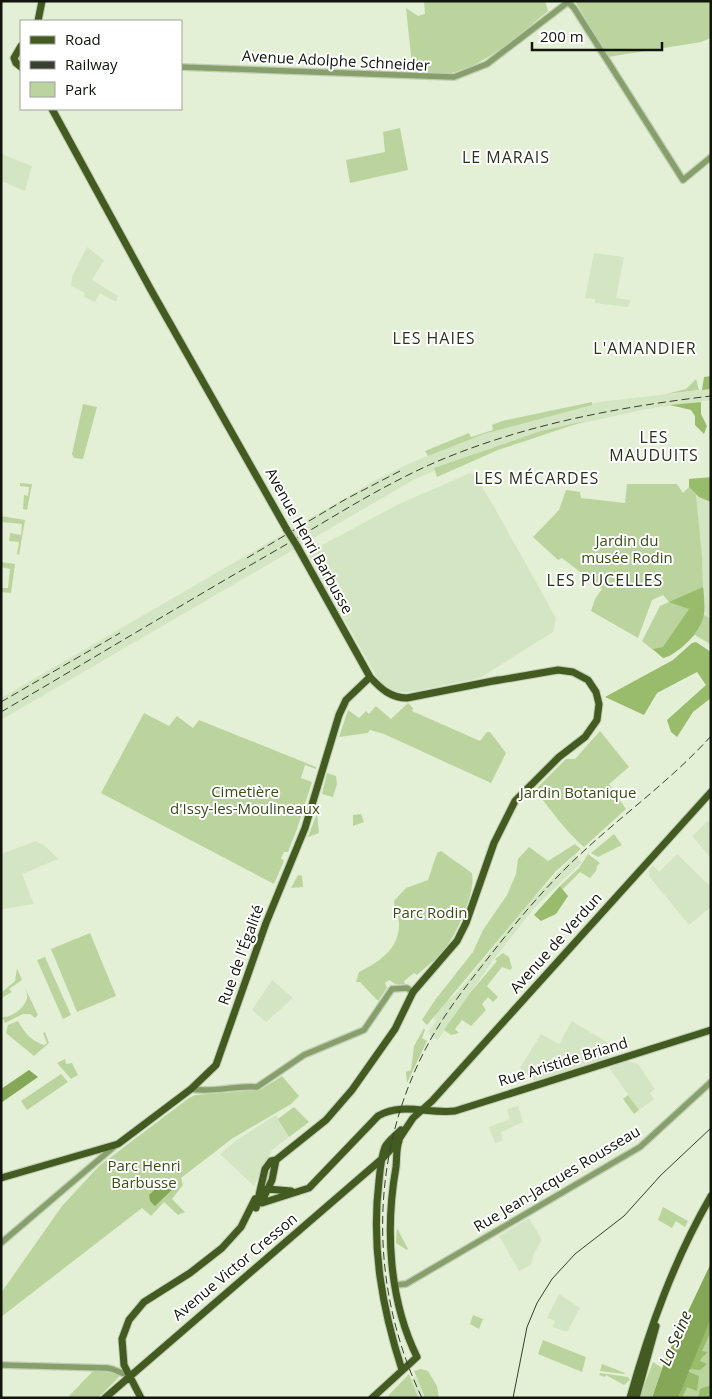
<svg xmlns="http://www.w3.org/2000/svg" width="712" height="1399" viewBox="0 0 712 1399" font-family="'Open Sans',sans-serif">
  <rect width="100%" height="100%" fill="#e3f0d5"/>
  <!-- built -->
  <path fill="#d4e5c3" d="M1 154 32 166 25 191 1 181Z
    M87 247 104 260 92 280 118 296 116 302 100 293 95 302 84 297 85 293 71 286 72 277Z
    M594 253 624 257 616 298 631 300 628 307 595 303V299L585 298Z
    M711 389V400L647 409 542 432 477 453 415 479 1 720V698L376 480 408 464 472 438 530 419 599 402Z
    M470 473 475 475 493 505 556 618 553 632 480 678 410 692H397L388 689 377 677 308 555 309 552 399 504Z
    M696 494 711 495V646L695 635 704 615 702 556Z
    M708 821 711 824 709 829 711 858 692 836Z
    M36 841 45 846 58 859 22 874 34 904 2 909 1 854Z
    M677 854 711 887V907L689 925 649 876V870L653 865 659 872Z
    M575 855 582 862 534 908 494 959 439 1038 438 1040 430 1036 431 1034 428 1032 436 1021 434 1018 438 1010 442 1008 446 1001 455 995 530 902Z
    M272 980 293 998 266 1022 252 1010Z
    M572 1021 610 1044 608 1058 535 1081 520 1068 541 1034 559 1044Z
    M628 1061 638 1064 655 1089 650 1093 654 1099 639 1110 610 1069 611 1066Z
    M518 1106 523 1122 501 1132 503 1141 495 1143 489 1127 510 1119 507 1109Z
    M276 1115 289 1137 272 1150 254 1186 220 1154 237 1140Z
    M529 1218 542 1240 534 1253 531 1265 519 1271 499 1236Z
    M559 1294 580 1308 567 1332 553 1327 555 1321 547 1318Z
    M416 1377 422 1392 425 1398H418L415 1391 411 1379Z"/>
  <!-- green -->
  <path fill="#bbd49e" d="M424 1H545L548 11C520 34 490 62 455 72 443 76 426 73 413 74L406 8 418 16 425 14Z
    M575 1H711V38L701 42 608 57Z
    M400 128 408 170 350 183 346 160 385 152 383 132Z
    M696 379 699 390 666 394 686 389Z
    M592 402V405L484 434 428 456 425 451 469 433 471 437 493 430 492 425 502 421Z
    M83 404 97 407 83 459 74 458 72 454Z
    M585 421 498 450 437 477 434 468 541 431Z
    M20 483 32 484 27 510 23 509 24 495 28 496 29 487 20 486Z
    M627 484H677L683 493 689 487 696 494 702 556 704 615 711 619V644L695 635 670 656 663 658 642 641 660 606 669 602 663 595 652 600 638 638 591 611 595 599 602 589 562 558 558 560 533 537 559 510 566 490 580 492 581 498 625 503Z
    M1 516 25 520 19 555 17 554 19 542 9 541 10 533 21 535 22 524 1 522Z
    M1 562 15 564 11 593 1 592V588H8L10 569 1 567Z
    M408 703 413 708 412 711 480 741 487 732H490L506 753 491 783 384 734 370 730 368 733 339 737 348 710 359 718 366 711 369 714 376 706 391 719Z
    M144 713 169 726 177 716 193 728 199 720 316 767V769L305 765 301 778 312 782 297 829 288 852H284L281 858 284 861 274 884 101 793Z
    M600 731 629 767 609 784 626 809 584 847C566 832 552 811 537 793V788L566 759H575Z
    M327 773 336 776 337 784 333 797 322 794Z
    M317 813 319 833 308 837Z
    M361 814 364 822 353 826V815Z
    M614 834 622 845 598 857 591 853Z
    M575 844 581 849 556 871 427 1025 422 1020 435 1000 473 952 483 930 507 895 516 874 518 859 529 847 548 861Z
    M441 851 472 873C476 893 457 933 445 949 437 960 426 966 417 975L414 973 404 981 405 984H395L389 980 385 983 387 988 378 1001 360 982H356L359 972C382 961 404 945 398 916 397 911 394 907 394 901L406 888 428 880 437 853Z
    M588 854 600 863 597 866 596 871 590 878 580 872 563 889 560 886 579 868Z
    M298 875 302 876 303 887 291 888Z
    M90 933 116 996 77 1012 51 949Z
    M503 953 509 957 512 968 510 970 502 967 487 986 498 997 493 1002 488 997 482 1004 486 1010 471 1026 462 1020 455 1029 459 1033 451 1035 444 1030 470 993 497 961 495 959Z
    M45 957 71 1015 63 1019 37 960Z
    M17 968 22 980 9 989 12 992 1 998V993L15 981Z
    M24 986 38 1015 35 1018 30 1014H23L5 1023 2 1017C11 1018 25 1008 27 998 28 994 25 989 24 986Z
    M18 1021C24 1032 31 1041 44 1045L47 1043 43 1033 45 1032 49 1043 34 1056 6 1033 8 1025Z
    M424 1028 425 1030 422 1038 427 1041 407 1083 406 1072 411 1070 414 1046Z
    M65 1059 66 1064 72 1063 78 1075 71 1079 57 1063Z
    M61 1074 68 1082 27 1110 21 1101Z
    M282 1076 299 1096 291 1104 233 1138 181 1178 183 1185 172 1199 185 1212 178 1215 164 1202 151 1216 142 1208 1 1317V1293L62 1206 99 1166 189 1098 195 1095 260 1090Z
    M628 1095 639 1110 634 1114 623 1099Z
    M294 1107 309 1122 289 1137 278 1119Z
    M663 1207 688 1221 685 1227 676 1221 672 1228 658 1220Z
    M397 1228 408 1249 407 1250 396 1243Z
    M473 1315 483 1319 479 1329 470 1324Z
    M711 1318V1398H678Z
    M543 1340 586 1357 582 1372 538 1354Z
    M653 1362 662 1368 652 1398H639Z
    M602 1364 625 1373 624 1374 600 1371Z
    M421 1369 428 1371 437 1386 439 1398H425L414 1371Z
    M94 1370 119 1374V1377L98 1398H70L69 1396Z
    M600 1373 628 1377 630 1380 624 1385 606 1375 605 1377 599 1375Z
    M409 1374 418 1398H386Z"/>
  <!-- forest -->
  <path fill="#98bc6b" d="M711 376V389L702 390 704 377Z
    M701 402V414L707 426 704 434 695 425V416L691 410 670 405Z
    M711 477V502L699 497 689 487V479Z
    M703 587C704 595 705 606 704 614 701 632 680 653 663 658L653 649 663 647 689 609 669 602Z
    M696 642 711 652V698L693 712 677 737 671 732 667 720 706 685 697 672 657 693 644 715 605 697 673 660 692 643Z
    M560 886 568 896 556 914 541 921 534 915Z
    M711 1318V1331L702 1351 707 1352 706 1354 702 1357 700 1361 707 1364 700 1370 688 1369Z
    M687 1371 699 1376 697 1391 687 1387 682 1398H678Z
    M711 1385V1398H698L700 1389Z"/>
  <!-- water -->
  <path fill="#85a858" d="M29 1070 38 1077 1 1103V1089Z
    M164 1181 170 1182 175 1187 155 1206 150 1201 149 1195Z
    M711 1263V1318L678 1398H652L665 1360Z"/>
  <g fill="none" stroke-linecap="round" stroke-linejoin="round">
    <!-- minor casing -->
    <g stroke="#c1cdb5" stroke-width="8">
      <path id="minor" d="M181 67 454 77 487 64 568 2 574 8 683 180 711 157
        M191 1089C213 1093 236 1085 257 1087L304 1055 364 1030 392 989 407 988 413 992
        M1 1243 116 1145
        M395 1285 406 1284 640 1147 711 1082
        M1 1365 107 1368C116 1369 121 1374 129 1375"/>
    </g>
    <!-- major casing -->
    <g stroke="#c1cdb5" stroke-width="9">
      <path id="major" d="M38 21 42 1
        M21 46 14 58 16 63 21 67
        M52 109 151 290 287 530
        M297 546 370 677C381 689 391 698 407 698L498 680
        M401 1130C396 1135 388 1141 385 1147 381 1157 380 1171 379 1181 371 1246 382 1308 402 1370
        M1 1178 118 1144 191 1089 216 1065 266 923 305 828 339 715 346 700 370 677
        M267 1189 291 1191
        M262 1201 272 1180 276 1160
        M262 1203 309 1188 378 1116C402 1102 427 1114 455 1111L711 1030
        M256 1208 265 1169 271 1161 276 1160 326 1120 352 1090 395 1029 413 992 457 941 466 923 494 843 515 801 559 757 585 737 597 720 599 704 596 692 588 680 573 672 558 670 494 681
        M105 1398 383 1158 395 1145 413 1118 432 1101 711 792
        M141 1398 124 1365 122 1339 129 1320 144 1302 190 1273 222 1248 241 1227 255 1199
        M372 1398 417 1357C389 1300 385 1229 396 1167 397 1158 396 1148 399 1141
        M630 1398C650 1327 674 1260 711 1196
        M636 1398 656 1326"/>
    </g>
    <!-- minor -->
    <use href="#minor" stroke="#87a06b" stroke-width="5.5"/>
    <!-- major -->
    <use href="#major" stroke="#435b20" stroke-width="7"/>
    <!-- tram -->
    <path stroke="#383e31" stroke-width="1" d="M513 1398 527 1327 537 1303 552 1279 575 1254 624 1216 661 1175 711 1128"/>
    <!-- rail -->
    <path stroke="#383e31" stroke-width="1" stroke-dasharray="8 4" stroke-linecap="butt" d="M247 558 346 499 402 470
      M1 702 120 633
      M1 712C97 656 191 599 287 544 338 514 388 482 443 459 528 424 619 407 711 396
      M422 1398C367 1283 369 1148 432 1037 449 1007 471 980 492 953 514 925 537 897 562 872 609 824 666 786 711 736"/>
    <!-- major-bridge casing -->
    <g stroke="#c1cdb5" stroke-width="9" stroke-linecap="butt">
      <path id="major-bridge" d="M287 530 297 546"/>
    </g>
    <!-- major-bridge -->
    <use href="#major-bridge" stroke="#435b20" stroke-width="7"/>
  </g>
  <g text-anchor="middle" stroke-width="4" stroke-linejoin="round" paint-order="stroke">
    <!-- street labels -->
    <g font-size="15" fill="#11150c" stroke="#fff">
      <text transform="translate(336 61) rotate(3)" y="5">Avenue Adolphe Schneider</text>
      <text transform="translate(309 541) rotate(61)" y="5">Avenue Henri Barbusse</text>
      <text transform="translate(556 943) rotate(-48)" y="5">Avenue de Verdun</text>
      <text transform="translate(241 955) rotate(-70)" y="5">Rue de l'Égalité</text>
      <text transform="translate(563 1062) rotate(-17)" y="5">Rue Aristide Briand</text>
      <text transform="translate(557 1179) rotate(-31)" y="5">Rue Jean-Jacques Rousseau</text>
      <text transform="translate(235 1267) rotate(-40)" y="5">Avenue Victor Cresson</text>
    </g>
    <!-- park labels -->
    <g font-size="15" fill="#394f16" stroke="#fff">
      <text x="627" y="546">Jardin du<tspan x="627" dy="17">musée Rodin</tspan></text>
      <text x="245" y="797">Cimetière<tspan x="245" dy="17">d'Issy-les-Moulineaux</tspan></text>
      <text x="578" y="798">Jardin Botanique</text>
      <text x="430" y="918">Parc Rodin</text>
      <text x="144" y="1171">Parc Henri<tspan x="144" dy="17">Barbusse</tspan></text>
    </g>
    <!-- neighbourhood labels -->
    <g font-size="16" letter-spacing="1" fill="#29331e" stroke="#fff">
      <text x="506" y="163">LE MARAIS</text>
      <text x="434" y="344">LES HAIES</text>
      <text x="645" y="354">L'AMANDIER</text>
      <text x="654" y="443">LES<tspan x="654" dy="18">MAUDUITS</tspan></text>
      <text x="537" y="484">LES MÉCARDES</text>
      <text x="605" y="586">LES PUCELLES</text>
    </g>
    <!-- water labels -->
    <g font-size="16" font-style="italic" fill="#283614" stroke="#fff">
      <text transform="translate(675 1338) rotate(-67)" y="6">La Seine</text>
    </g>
  </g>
  <!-- border -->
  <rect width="712" height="1399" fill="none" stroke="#11150c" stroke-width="5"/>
  <!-- legend -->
  <rect x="20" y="20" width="162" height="90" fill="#ffffff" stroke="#a0a19e"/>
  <rect x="30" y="36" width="25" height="8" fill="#435b20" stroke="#a0a19e"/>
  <text x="65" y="45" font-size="15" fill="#11150c">Road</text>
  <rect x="30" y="61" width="25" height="8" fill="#383e31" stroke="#a0a19e"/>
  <text x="65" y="70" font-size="15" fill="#11150c">Railway</text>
  <rect x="30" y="82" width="25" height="15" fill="#bbd49e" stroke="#a0a19e"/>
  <text x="65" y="95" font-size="15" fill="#11150c">Park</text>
  <!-- scale -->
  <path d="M532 42v8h130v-8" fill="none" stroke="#11150c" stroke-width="2.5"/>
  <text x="540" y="42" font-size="15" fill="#11150c" stroke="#ffffff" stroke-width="4" paint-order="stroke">200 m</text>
</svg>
